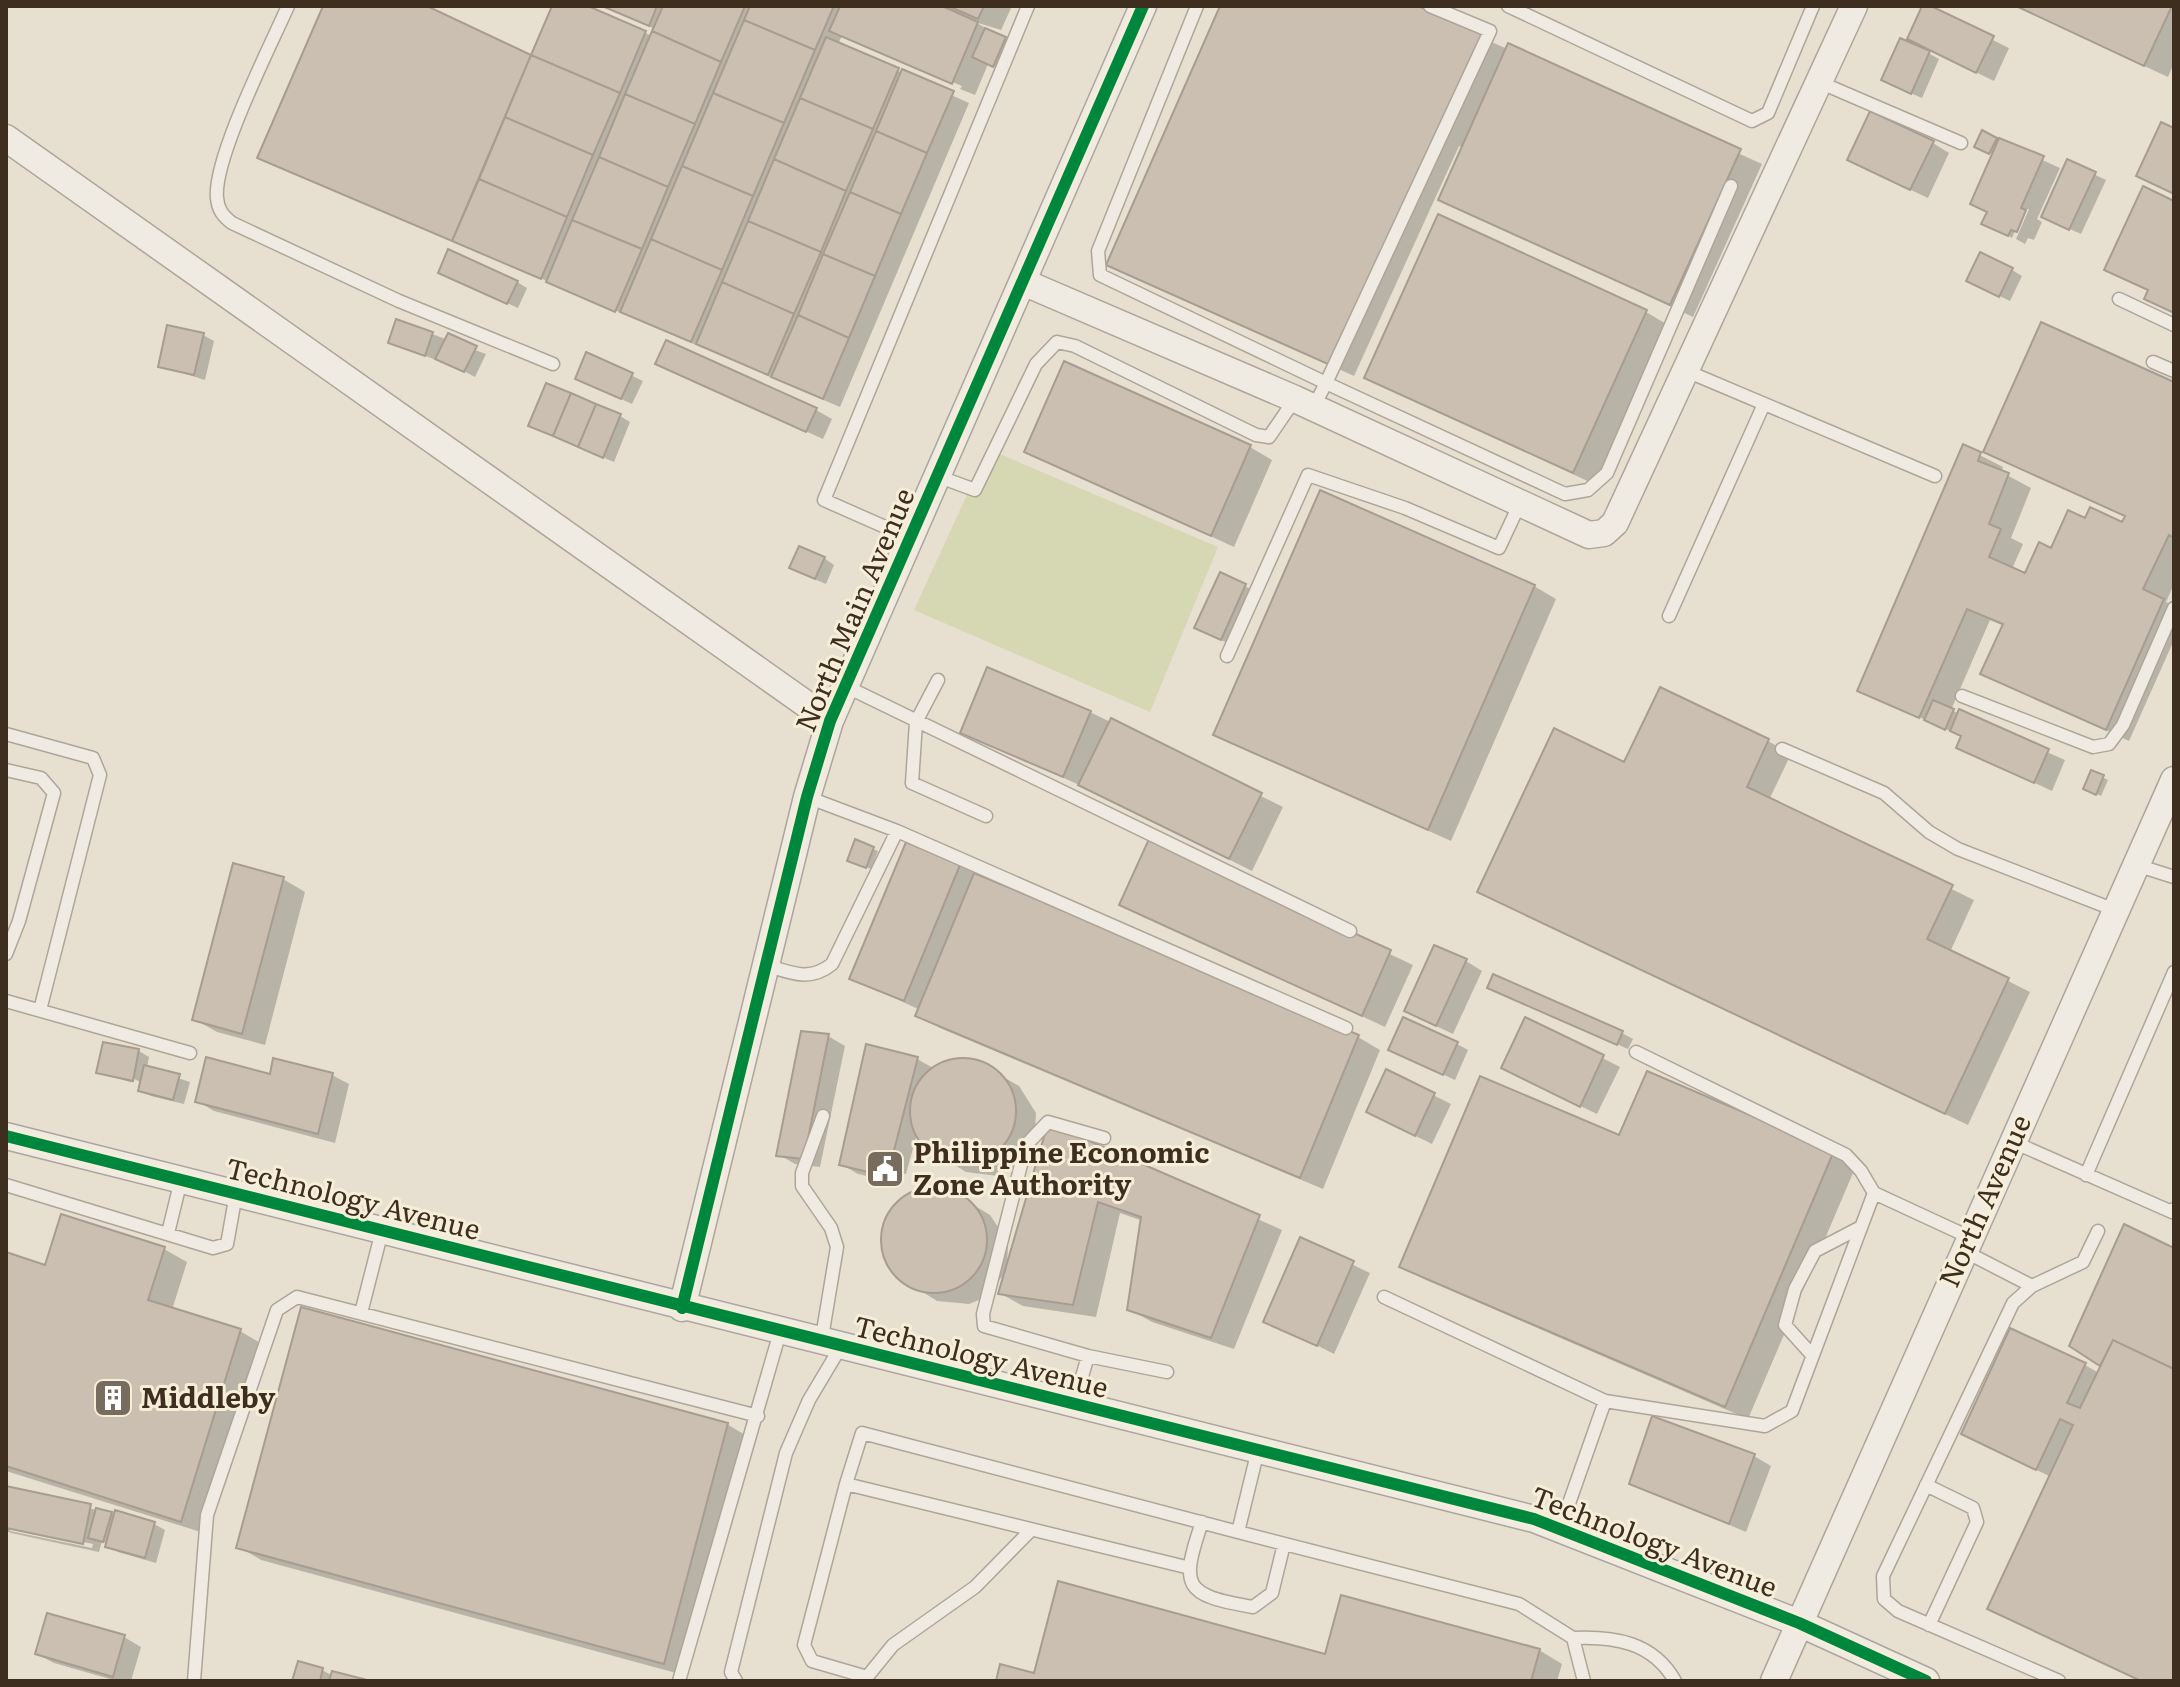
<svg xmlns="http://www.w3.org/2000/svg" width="2180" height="1687" viewBox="0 0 2180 1687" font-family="Literata,serif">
  <rect width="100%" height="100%" fill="#e7e0d1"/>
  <!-- green -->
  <path fill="#d6d7b3" d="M988 449 1218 547 1150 712 914 610Z"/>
  <!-- shadow -->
  <path fill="#0003" fill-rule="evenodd" d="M325 6H422L532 58 555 6H583L652 36 655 29 602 6H1012L1001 30 975 22 1016 45 1005 71 988 64 975 95 960 89 962 86 842 36 838 44 969 103 840 407 259 157Z
    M1222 6H1412L1762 164 1693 317 1440 199 1463 148 1459 146 1354 376 1108 264Z
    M1924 6 2009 48 1994 81 1930 50 1928 53 1939 59 1922 98 1894 86 1929 50 1909 38Z
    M2015 6H2174V63L2168 77Z
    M1983 133 2060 168 2037 219 2042 222 2034 240 2028 238 2025 244 2016 239 2029 209H2025L2012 238 2001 232 1989 213 1994 155 1976 146Z
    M1933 143 1949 153 1928 198 1866 169Z
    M2068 162 2106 180 2081 234 2054 222Z
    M2012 270 2022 276 2010 301 1979 286Z
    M451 278 517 282 527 288 518 308Z
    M1646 312 1668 325 1596 485 1366 377Z
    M432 334 486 354 475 377 437 357 436 360 390 342Z
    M203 335 214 341 205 380 160 366Z
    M587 355 643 381 632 404 588 384Z
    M675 372 816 410 832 419 823 439Z
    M2174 384V584L2166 602 2174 606V640L2129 741 1983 673 2004 626 1990 620 1951 710 2065 760 2052 791 1959 748 1963 737 1859 690 1964 447 2003 467 2001 472 2031 488 2011 538 2023 544 2012 569 2026 576 2086 521 2123 525 2126 517 1985 451Z
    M620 416 630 422 614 462 541 431Z
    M1250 447 1272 460 1234 547 1026 451Z
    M824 558 834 565 826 584 802 574Z
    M1245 586 1255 592 1232 645 1208 634Z
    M1534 586 1556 599 1451 841 1216 735Z
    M1090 712 1283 807 1252 871 1086 788 962 732Z
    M1768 741 1791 754 1769 800 1974 900 1950 952 2030 992 1968 1125 1480 892 1625 764Z
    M2092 772 2108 780 2101 796 2090 791Z
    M856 842 878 851 871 869 854 862Z
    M1150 842 1413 965 1385 1027 1122 904Z
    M959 866 1358 1037 1380 1050 1323 1189 940 1028 917 1015 920 1010 852 978Z
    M283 879 305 892 265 1045 217 1032 194 1019Z
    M1466 961 1482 971 1453 1034 1423 1020Z
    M1500 993 1622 1033 1633 1039 1628 1049Z
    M1526 1019 1620 1067 1597 1114 1520 1077Z
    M828 1036 845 1046 820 1167 795 1164 778 1154Z
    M1457 1044 1468 1050 1455 1080 1401 1055Z
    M139 1051 149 1057 147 1068 190 1082 184 1104 151 1096 140 1090 142 1083 125 1074 123 1077 133 1083 98 1072Z
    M917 1059 935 1069 964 1060 981 1064 1019 1086 1036 1113 1034 1146 1026 1159 998 1176 966 1172 927 1148 917 1134 906 1174 890 1171 888 1181 858 1174 841 1164Z
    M1387 1072 1451 1104 1432 1144 1385 1121Z
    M332 1075 349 1084 335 1143 214 1111 197 1101Z
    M1050 1126 1282 1230 1234 1349 1152 1322 1129 1309 1143 1221 1120 1213 1096 1317 1023 1306 1001 1294Z
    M1620 1138 1833 1153 1856 1166 1748 1419 1424 1279 1402 1266Z
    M935 1189 952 1192 990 1215 1008 1242 1007 1271 984 1298 969 1304 937 1301 899 1277 888 1263 884 1228 891 1212 902 1199 918 1191Z
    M1301 1240 1370 1273 1334 1354 1281 1327Z
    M164 1249 187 1262 172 1310 240 1331 262 1344 204 1533 6 1471V1254L47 1267Z
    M2174 1250V1681H2140L1990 1608 2051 1477 1963 1434 2085 1365 2099 1373 2103 1365 2071 1346Z
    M727 1424 750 1438 687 1676 261 1560 239 1547Z
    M1754 1456 1771 1466 1746 1532 1631 1483Z
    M6 1488 154 1524 165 1530 156 1563 118 1552 102 1541 99 1552 11 1533 6 1531ZM10 1527 93 1544 92 1548 10 1531Z
    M124 1637 141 1647 131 1681H117L54 1663 37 1654Z
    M1539 1650 1562 1664 1557 1681H998L1035 1675 1327 1657Z
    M322 1670 333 1676 363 1681H295Z"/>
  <!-- building -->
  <path fill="#cbbfb2" stroke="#a89c90" stroke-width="2" d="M323 6H427L531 55 452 241 257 158Z
    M552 6H588L646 31 620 93 531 55Z
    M602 6H657L649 26Z
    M663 6H745L721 62 652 31Z
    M750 6H834L815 50 744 20Z
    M840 6H942L978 22 952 84 829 31Z
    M948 6H984L978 19Z
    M1220 6H1418L1483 33 1330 365 1106 265Z
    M1922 6H1931L1994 36 1976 73 1907 39Z
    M2016 6H2172L2144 66Z
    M744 20 815 50 784 123 713 93Z
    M985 28 1006 37 993 67 972 57Z
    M652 31 721 62 695 124 625 94Z
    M826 37 899 68 873 129 800 98Z
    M1900 38 1930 51 1911 94 1881 80Z
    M1508 43 1741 149 1670 305 1438 200Z
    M531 55 620 93 593 155 505 117Z
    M902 69 954 91 927 153 876 131Z
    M713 93 784 123 753 196 682 166Z
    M625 94 695 124 668 187 599 157Z
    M800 98 873 129 846 191 774 159Z
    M1870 111 1934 141 1910 190 1847 160Z
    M505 117 593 155 567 217 479 179Z
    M2161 122 2174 128V194L2136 176Z
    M1982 130 1997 138 1989 154 1974 147Z
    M876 131 927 153 901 214 850 192Z
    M1999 138 2044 156 2021 208 2026 210 2017 232 2011 230 2008 236 1981 224 1987 212 1970 204Z
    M599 157 668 187 642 249 572 220Z
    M774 159 846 191 821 252 748 221Z
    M2067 159 2096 172 2069 230 2041 217Z
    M682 166 753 196 722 270 651 239Z
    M479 179 567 217 541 279 452 241Z
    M2143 186 2174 201V313L2144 299 2148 290 2104 270Z
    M850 192 901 214 875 276 823 254Z
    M1438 214 1647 310 1573 473 1364 378Z
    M572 220 642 249 615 312 546 282Z
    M748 221 821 252 794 314 722 282Z
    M651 239 722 270 691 342 620 312Z
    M448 249 518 281 507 304 438 273Z
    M1980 252 2013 268 1999 297 1966 281Z
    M823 254 875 276 849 338 798 315Z
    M722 282 794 314 768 375 696 344Z
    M798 315 849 338 823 399 771 377Z
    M396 319 433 332 425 356 388 343Z
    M2041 322 2174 382V538L2169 535 2143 589 2164 599 2106 730 1980 674 2003 624 1967 609 1919 718 1857 691 1963 444 1981 452 1978 461 2009 473 1989 524 2001 529 1989 557 2025 573 2039 542 2051 548 2068 510 2085 518 2090 507 2122 522 2125 516 1983 452Z
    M167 325 204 333 194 375 158 367Z
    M448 333 477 346 464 372 435 359Z
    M666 340 817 408 806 432 655 364Z
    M586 352 633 373 621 399 575 379Z
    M1064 361 1251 445 1211 536 1024 452Z
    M546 383 571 393 553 436 528 426Z
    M571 393 596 404 578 447 553 436Z
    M596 404 621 414 603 458 578 447Z
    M1320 490 1535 585 1428 830 1213 735Z
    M799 546 825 557 815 579 789 568Z
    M1220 572 1246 584 1221 640 1194 628Z
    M987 667 1091 711 1063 777 960 733Z
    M1660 687 1769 739 1747 787 1953 885 1927 939 2009 978 1945 1114 1477 892 1554 728 1624 762Z
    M1933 700 1954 709 1945 730 1924 720Z
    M1959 709 2049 749 2034 783 1956 748 1961 736 1950 731Z
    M1111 718 1262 793 1229 859 1078 785Z
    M2091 770 2104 775 2096 795 2083 789Z
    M855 839 874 847 866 868 847 861Z
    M1149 839 1391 950 1362 1016 1119 905Z
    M906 842 960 865 904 1001 849 979Z
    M233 863 284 877 242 1034 192 1020Z
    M974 873 1359 1035 1300 1178 915 1016Z
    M1434 945 1467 959 1436 1026 1404 1011Z
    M1493 974 1623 1031 1617 1045 1487 988Z
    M1403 1017 1458 1042 1443 1075 1388 1050Z
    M1525 1017 1604 1055 1580 1107 1501 1068Z
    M801 1031 829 1034 804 1159 776 1156Z
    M103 1042 139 1049 133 1081 96 1073Z
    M866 1044 918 1057 890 1166 873 1163 872 1173 839 1165Z
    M206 1057 270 1074 273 1058 333 1073 318 1134 195 1102Z
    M910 1111a53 53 0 1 1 106 0a53 53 0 1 1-106 0Z
    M144 1065 180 1074 173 1100 138 1091Z
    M1386 1069 1435 1093 1415 1136 1366 1112Z
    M1647 1071 1834 1151 1725 1407 1399 1267 1480 1076 1619 1135Z
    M1048 1123 1260 1215 1211 1338 1127 1310 1141 1217 1098 1202 1073 1305 998 1294Z
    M881 1240a53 53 0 1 1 106 0a53 53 0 1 1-106 0Z
    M61 1214 165 1247 148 1300 241 1329 181 1522 6 1466V1252L45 1265Z
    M2124 1224 2174 1248V1369L2113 1340 2100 1366 2069 1346Z
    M1300 1237 1354 1261 1317 1346 1263 1322Z
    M301 1307 728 1423 664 1664 236 1548Z
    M2010 1328 2086 1363 2067 1403 2080 1408 2113 1340 2174 1369V1681H2141L1987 1609 2073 1425 2060 1419 2036 1470 1961 1434Z
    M1652 1416 1755 1454 1729 1524 1629 1484Z
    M6 1486 91 1504 83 1544 6 1528Z
    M96 1508 112 1512 103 1542 88 1538Z
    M115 1510 155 1522 145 1558 105 1547Z
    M1058 1581 1325 1654 1341 1595 1540 1649 1531 1681H996L1000 1664 1034 1673Z
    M47 1613 125 1635 113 1677 35 1654Z
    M298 1661 323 1668 320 1681H292Z
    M332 1671 371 1681H329Z"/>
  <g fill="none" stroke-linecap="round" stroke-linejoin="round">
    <!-- service casing -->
    <g stroke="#ada599" stroke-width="15">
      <path id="service" d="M288 6C270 47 213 159 217 198 218 210 223 216 232 223L399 301 553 364
        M1197 6 1098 251 1100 275 1326 383 1313 408
        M1430 6 1490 31 1326 383 1565 494 1588 490 1607 473 1731 186
        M1508 6 1752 121 1768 113 1813 6
        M1819 82 1961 143
        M2119 299 2174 325
        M2153 362 2174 371
        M1684 370 1935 476
        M937 476 975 490 1036 364 1057 342 1075 346 1256 435 1269 437 1295 399
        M910 538 824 500 1028 6
        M1669 616 1764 404
        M1227 656 1308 475 1405 508 1499 548 1521 501
        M938 680 916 722 912 783 986 816
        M845 686 1350 931
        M1962 696 2093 747 2109 744 2123 725 2174 608
        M6 734 93 758 100 775 40 1010
        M1782 749 1884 793 1929 832 1958 849 2115 910
        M6 770 41 778 54 793 19 921 6 954
        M807 797 897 831 1346 1028
        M2136 865 2174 877
        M766 965C791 973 810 982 832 964L897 831
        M6 1001 190 1053
        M1636 1052 1846 1155 1861 1171 1874 1193 1969 1237
        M1104 1138 1048 1122 1026 1145 983 1314 984 1326 1088 1356 1167 1372
        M2011 1141 2172 1212 2174 1209
        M2086 1175 2174 972
        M6 1185 213 1248 227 1244 236 1194
        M168 1233 181 1180
        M1964 1251 2032 1286
        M1384 1297 1605 1401 1765 1426 1792 1411 1874 1193
        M361 1313 382 1231
        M821 1343 837 1247 831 1228 802 1186V1173L823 1116
        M1812 1355 1785 1325 1795 1289 1815 1251 1861 1227
        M1074 1404 1088 1356
        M1258 1450 1238 1532 1519 1604 1573 1638 1584 1681
        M846 1484 804 1645 812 1661 867 1677 893 1645 975 1587 1031 1530
        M1926 1485 1973 1508 1977 1522 1929 1625
        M1202 1522C1180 1587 1183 1595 1253 1607L1272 1593 1284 1544
        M1560 1529 1605 1401
        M1186 1567 846 1484 862 1433 1238 1532
        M1573 1638C1614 1636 1653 1642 1675 1681
        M194 1681 207 1515 277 1310 297 1297 758 1416
        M679 1681 780 1332
        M736 1681 731 1672 786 1453 809 1400 840 1348
        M2059 1681 1898 1611 1884 1599 1883 1576 2013 1303 2032 1286 2083 1262 2098 1231"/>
    </g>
    <!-- minor casing -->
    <g stroke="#ada599" stroke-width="29">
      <path id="minor" d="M6 138 830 721
        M1023 282 1295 399 1589 535 1604 533 1615 523 1854 6
        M6 1136 1534 1519 1799 1623 1926 1681
        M682 1308 807 797 830 721 1143 6
        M1774 1681 2174 780"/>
    </g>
    <!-- service -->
    <use href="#service" stroke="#efebe3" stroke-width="12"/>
    <!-- minor -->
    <use href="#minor" stroke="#efebe3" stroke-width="26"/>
    <!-- cycleway casing -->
    <g stroke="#f7eed8" stroke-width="17">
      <path id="cycleway" d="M6 1136 1534 1519 1799 1623 1926 1681
        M682 1308 807 797 830 721 1143 6"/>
    </g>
    <!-- cycleway -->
    <use href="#cycleway" stroke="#00873e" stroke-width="12"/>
  </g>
  <!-- icons -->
  <defs>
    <g id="civic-square" transform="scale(2)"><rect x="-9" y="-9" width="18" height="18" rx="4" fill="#786c5e" stroke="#f7eed8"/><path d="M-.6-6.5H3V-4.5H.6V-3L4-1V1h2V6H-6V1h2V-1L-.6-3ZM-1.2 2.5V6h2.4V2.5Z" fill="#fff"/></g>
    <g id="building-square" transform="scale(2)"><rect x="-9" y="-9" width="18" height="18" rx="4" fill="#786c5e" stroke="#f7eed8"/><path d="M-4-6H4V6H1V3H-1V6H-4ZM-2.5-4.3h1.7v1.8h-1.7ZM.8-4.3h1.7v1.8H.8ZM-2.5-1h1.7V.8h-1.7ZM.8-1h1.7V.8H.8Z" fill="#fff"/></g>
  </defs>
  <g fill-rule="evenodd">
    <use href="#civic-square" x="885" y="1169"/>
    <use href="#building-square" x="113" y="1398"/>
  </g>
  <g text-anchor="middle" stroke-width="6" stroke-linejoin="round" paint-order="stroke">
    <!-- street labels -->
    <g font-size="28" fill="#3d2e20" stroke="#f7eed8">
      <text transform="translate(855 610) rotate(-67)" y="10">North Main Avenue</text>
      <text transform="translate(353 1199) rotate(14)" y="10">Technology Avenue</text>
      <text transform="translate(1985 1201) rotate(-66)" y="10">North Avenue</text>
      <text transform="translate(981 1357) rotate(14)" y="10">Technology Avenue</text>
      <text transform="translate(1654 1542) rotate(21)" y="10">Technology Avenue</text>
    </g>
    <!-- poi labels -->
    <g font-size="28" font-weight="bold" fill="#3d2e20" stroke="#f7eed8" text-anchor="start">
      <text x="913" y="1163">Philippine Economic<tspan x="913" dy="32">Zone Authority</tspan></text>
      <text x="141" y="1408">Middleby</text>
    </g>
  </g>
  <!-- border -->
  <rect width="2180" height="1687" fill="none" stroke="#3d2e20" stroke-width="16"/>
</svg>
